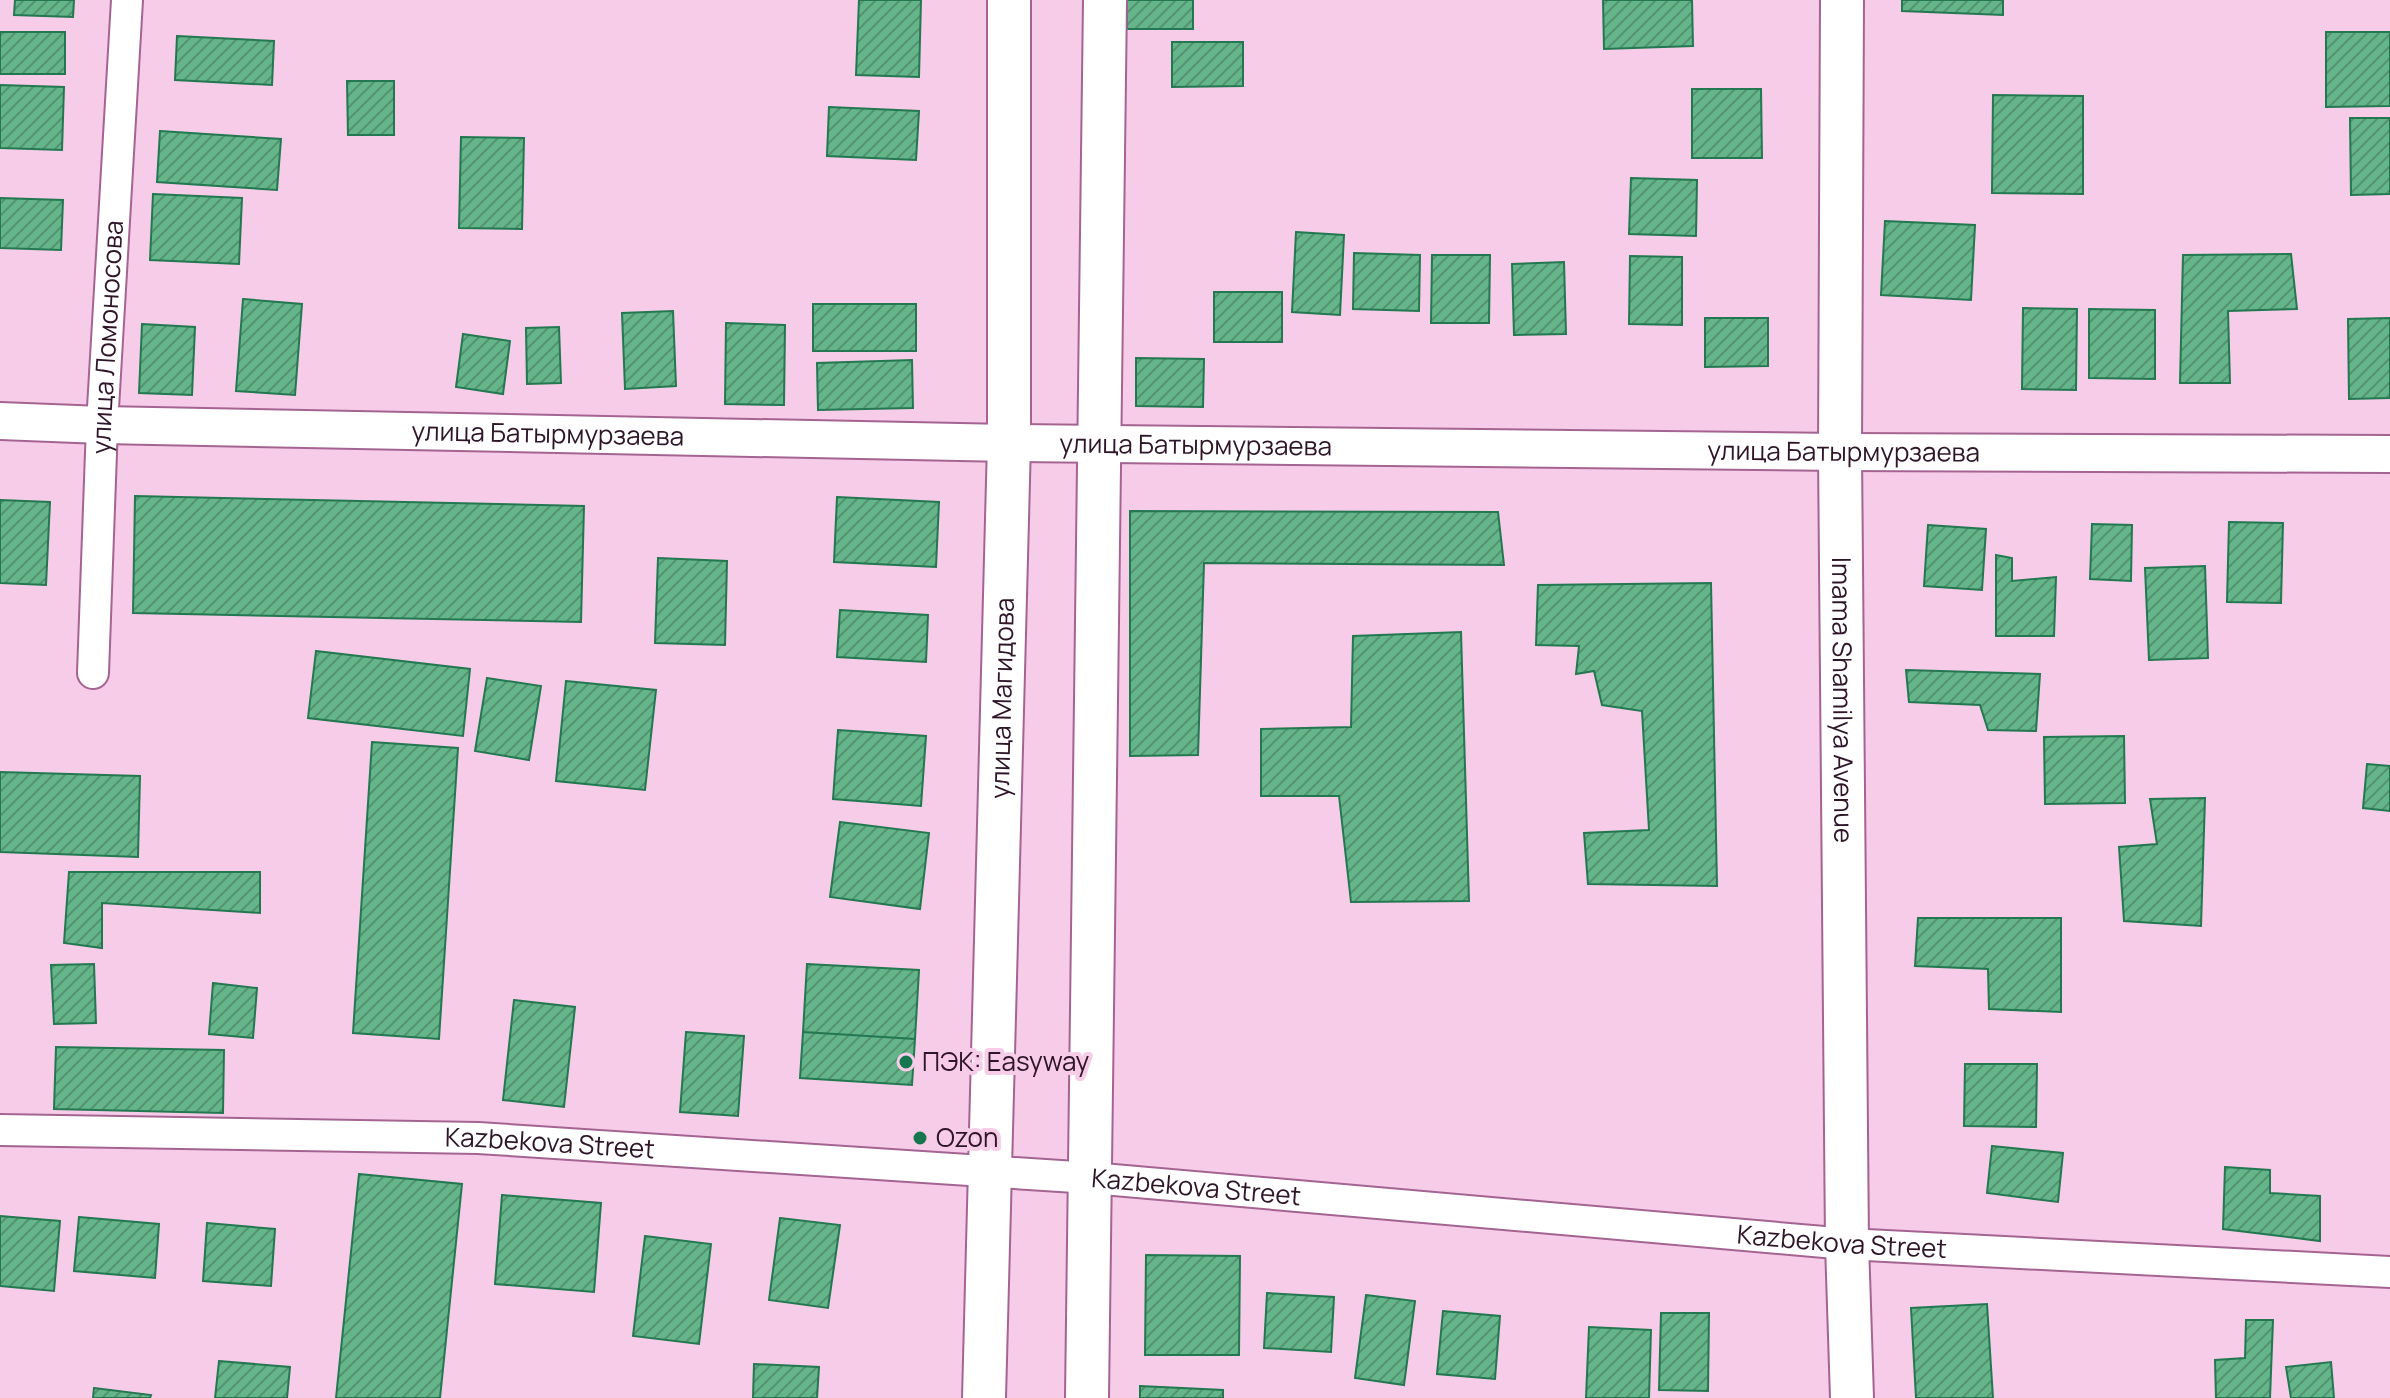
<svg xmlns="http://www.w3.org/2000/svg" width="2390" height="1398" viewBox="0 0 2390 1398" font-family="Manrope,sans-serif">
  <defs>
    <pattern id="building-hatch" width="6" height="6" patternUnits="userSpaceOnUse" patternTransform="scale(2)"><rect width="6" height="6" fill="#65b58a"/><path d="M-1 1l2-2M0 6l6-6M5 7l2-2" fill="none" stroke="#549271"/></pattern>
  </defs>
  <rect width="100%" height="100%" fill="#f7cce8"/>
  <!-- building -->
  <path fill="url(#building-hatch)" stroke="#237851" stroke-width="2" d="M15 0H74L73 17 14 15Z
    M859 0H921L919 77 856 75Z
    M1127 0H1193V29H1127Z
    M1603 0H1692L1693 46 1604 49Z
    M1902 0H2003V15L1902 11Z
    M0 32H65V74H0Z
    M2326 32H2390V106L2326 107Z
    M177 36 274 41 272 85 175 80Z
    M1172 42H1243V86L1172 87Z
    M347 81H394V135H348Z
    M0 85 64 87 62 150 0 148Z
    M1692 89H1761L1762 158H1692Z
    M1993 95 2083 96V194L1992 193Z
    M829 107 919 111 916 160 827 156Z
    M2350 118H2390V194L2351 195Z
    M160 131 281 139 277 190 157 182Z
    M461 137 524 138 522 229 459 228Z
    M1631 178 1697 180 1696 236 1629 234Z
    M153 194 242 198 239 264 150 260Z
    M0 198 63 200 61 250 0 248Z
    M1885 221 1975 225 1971 300 1881 295Z
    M1296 232 1344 235 1340 315 1292 312Z
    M1354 253 1420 255 1419 311 1353 309Z
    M2291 254 2297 309 2228 311 2230 383H2180L2183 255Z
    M1432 255H1490L1489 323H1431Z
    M1630 256 1682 257V325L1629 324Z
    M1564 262 1566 334 1514 335 1512 264Z
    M1214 292H1282V342H1214Z
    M243 299 302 304 295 395 236 391Z
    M813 304H916V351H813Z
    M2023 308 2077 309 2076 390 2022 389Z
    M2089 309 2155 310V379L2089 378Z
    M673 311 676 386 625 389 622 313Z
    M1705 318H1768V366L1705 367Z
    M2390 318V398L2349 399 2348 319Z
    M726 323 785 325 784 405 725 404Z
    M142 324 195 327 192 395 139 393Z
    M559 327 561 383 527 384 526 328Z
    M463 334 510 341 503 394 456 387Z
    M1136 358 1204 359 1203 407 1136 406Z
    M912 360 913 408 818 410 817 363Z
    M135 496 584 506 581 622 133 613Z
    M837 497 939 502 936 567 834 562Z
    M0 500 50 502 46 585 0 583Z
    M1130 511 1498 512 1504 565 1204 563 1198 755 1130 756Z
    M2229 522 2283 523 2281 603 2227 602Z
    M2092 524 2132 525 2131 581 2090 579Z
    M1928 525 1986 529 1982 590 1924 586Z
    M1996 555 2012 558V581L2056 577 2054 636H1996Z
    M658 558 727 561 725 645 655 643Z
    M2205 566 2208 658 2149 660 2145 568Z
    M1711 583 1717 886 1588 884 1584 833 1649 830 1642 711 1602 705 1594 671 1576 674 1579 646 1536 645 1538 585Z
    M840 610 928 615 926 662 837 657Z
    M1461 632 1469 901 1351 902 1339 796H1261V729L1351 727 1353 636Z
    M316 651 470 669 463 736 308 718Z
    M1906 670 2040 674 2036 731 1988 730 1980 705 1909 702Z
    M487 678 541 686 529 760 475 751Z
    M566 681 656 690 645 790 556 781Z
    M838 730 926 736 921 806 833 799Z
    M2124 736 2125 803 2045 804 2044 737Z
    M372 742 458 748 439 1039 353 1033Z
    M2367 764 2390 766V811L2363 808Z
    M0 772 140 776 138 857 0 852Z
    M2205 798 2201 926 2124 921 2119 847 2157 844 2150 799Z
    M840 822 929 833 920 909 830 897Z
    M69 872H260V913L102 903V948L64 943Z
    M1918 918H2061V1012L1989 1009 1988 969 1915 966Z
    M94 964 96 1023 54 1024 51 965Z
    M807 964 919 970 915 1039 803 1032Z
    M213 983 257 988 253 1038 209 1034Z
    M514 1000 575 1007 564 1107 503 1100Z
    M686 1032 744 1036 738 1116 680 1112Z
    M803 1032 915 1039 912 1085 800 1078Z
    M56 1047 224 1050 223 1113 54 1109Z
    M1965 1064H2037L2036 1127 1964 1126Z
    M1992 1146 2063 1153 2058 1202 1987 1193Z
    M2225 1167 2270 1170V1193L2320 1196V1241L2223 1229Z
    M359 1174 462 1184 440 1398H336Z
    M502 1195 601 1203 594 1292 495 1284Z
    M0 1216 60 1221 54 1291 0 1286Z
    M79 1217 159 1224 155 1278 74 1271Z
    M780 1218 840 1225 828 1308 769 1300Z
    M207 1223 275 1229 271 1286 203 1281Z
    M645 1236 711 1244 699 1344 633 1336Z
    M1146 1255 1240 1256 1239 1355H1145Z
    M1267 1293 1334 1297 1331 1352 1264 1348Z
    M1366 1295 1415 1301 1404 1385 1355 1378Z
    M1987 1304 1993 1398H1916L1911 1308Z
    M1443 1311 1500 1316 1495 1379 1437 1374Z
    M1661 1313H1709L1708 1391 1659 1390Z
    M2246 1320H2273L2270 1398H2216L2215 1360 2245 1358Z
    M1589 1327 1651 1330 1649 1398H1586Z
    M219 1361 290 1367 287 1398H215Z
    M2331 1362 2334 1398H2291L2286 1367Z
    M754 1364 819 1367 817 1398H753Z
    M1140 1386 1223 1390V1398H1140Z
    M94 1388 151 1395 150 1398H93Z"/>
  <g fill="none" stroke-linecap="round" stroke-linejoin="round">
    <!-- minor casing -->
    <g stroke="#a46491" stroke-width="34">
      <g id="minor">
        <path id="s1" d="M93 673 102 425 127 0"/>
        <path id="s2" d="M0 1130 478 1138 1091 1178 1847 1244 2390 1272"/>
      </g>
    </g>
    <!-- tertiary casing -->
    <g stroke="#a46491" stroke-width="40">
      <g id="tertiary">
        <path id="s3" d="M0 421 102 425 1009 443 1840 452 2390 454"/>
      </g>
    </g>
    <!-- secondary casing -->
    <g stroke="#a46491" stroke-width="46">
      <g id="secondary">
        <path id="s4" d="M1842 0 1840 452 1847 1244 1852 1398"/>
        <path id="s5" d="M984 1398 1009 443V0"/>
        <path d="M1087 1398 1105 0"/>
      </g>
    </g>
    <!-- minor -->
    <use href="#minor" stroke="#fff" stroke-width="30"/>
    <!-- tertiary -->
    <use href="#tertiary" stroke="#fff" stroke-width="36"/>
    <!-- secondary -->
    <use href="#secondary" stroke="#fff" stroke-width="42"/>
  </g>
  <!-- markers -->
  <g fill="#16774e" stroke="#f7cce8" stroke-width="3">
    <circle cx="906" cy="1062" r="8"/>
    <circle cx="920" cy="1138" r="8"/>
  </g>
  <g text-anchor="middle" stroke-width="8" stroke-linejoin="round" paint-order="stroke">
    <!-- street labels -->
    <g font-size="26" fill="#2e1527" stroke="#f7cce8">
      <text dy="9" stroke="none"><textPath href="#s1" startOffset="336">улица Ломоносова</textPath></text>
      <text dy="9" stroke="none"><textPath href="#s3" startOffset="548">улица Батырмурзаева</textPath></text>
      <text dy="9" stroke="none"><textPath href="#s3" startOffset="1196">улица Батырмурзаева</textPath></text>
      <text dy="9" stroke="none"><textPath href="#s3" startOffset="1844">улица Батырмурзаева</textPath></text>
      <text dy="9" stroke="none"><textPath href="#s5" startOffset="700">улица Магидова</textPath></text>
      <text dy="9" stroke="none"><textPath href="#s4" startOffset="700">Imama Shamilya Avenue</textPath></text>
      <text dy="9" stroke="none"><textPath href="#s2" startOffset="550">Kazbekova Street</textPath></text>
      <text dy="9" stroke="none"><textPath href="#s2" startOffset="1198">Kazbekova Street</textPath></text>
      <text dy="9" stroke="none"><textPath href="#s2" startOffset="1846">Kazbekova Street</textPath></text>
    </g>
    <!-- poi labels -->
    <g font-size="26" fill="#2e1527" stroke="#f7cce8" text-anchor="start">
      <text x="922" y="1071">ПЭК: Easyway</text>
      <text x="936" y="1147">Ozon</text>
    </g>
  </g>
</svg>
